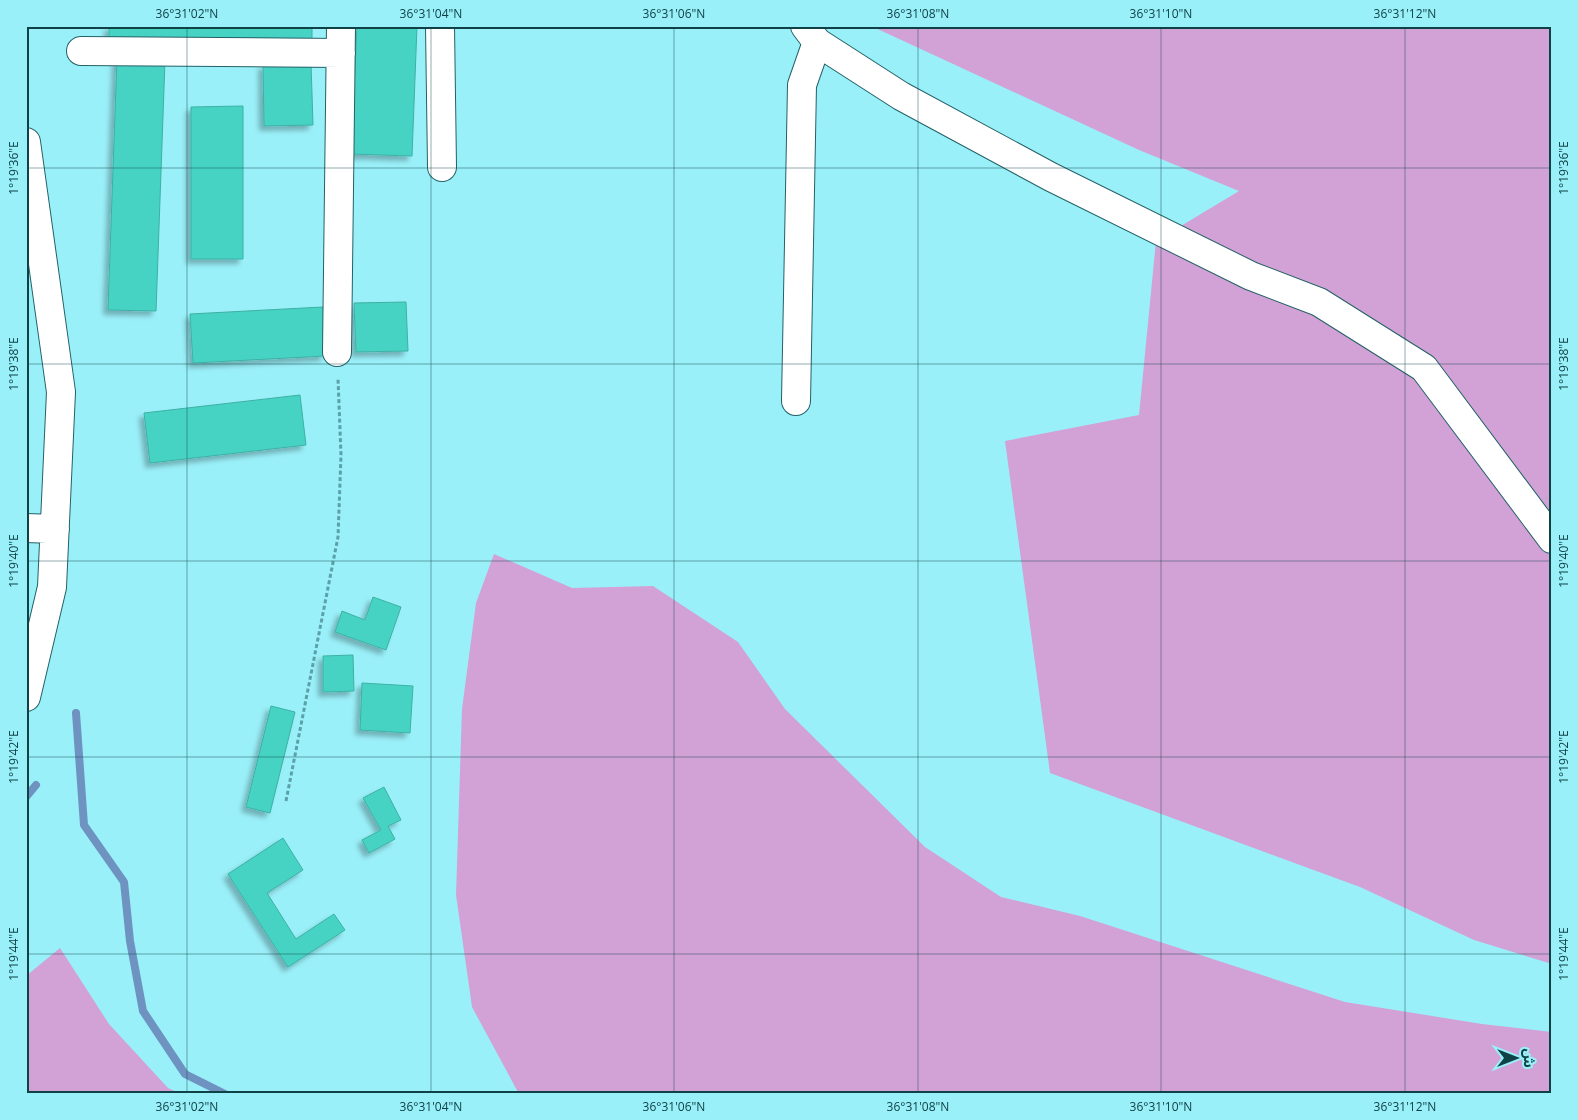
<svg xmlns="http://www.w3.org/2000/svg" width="1578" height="1120" viewBox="0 0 1578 1120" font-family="'Open Sans','Noto Sans Arabic',sans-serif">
  <defs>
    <filter id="shadow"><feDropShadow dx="-4.5" dy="4.5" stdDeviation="2.5" flood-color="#0004"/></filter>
  </defs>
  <rect width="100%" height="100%" fill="#9af0f9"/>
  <!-- green -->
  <path fill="#d2a1d6" d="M871 26H1552V964L1474 940 1360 887 1050 773 1005 441 1139 415 1156 241 1239 191 1139 150Z
    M494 554 572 588 653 586 738 642 785 709 925 847 1001 897 1080 916 1345 1002 1482 1024 1552 1032V1094H519L472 1007 456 895 462 709 476 603Z
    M60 948 109 1024 168 1088 181 1094H26V976Z"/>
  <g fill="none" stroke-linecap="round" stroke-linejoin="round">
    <!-- stream -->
    <path stroke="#6e93c1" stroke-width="8" d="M76 713 84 825 124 882 130 941 143 1011 185 1074 225 1094
      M26 797 36 785"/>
  </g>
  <!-- building -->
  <path fill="#47d3c3" stroke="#3db1a4" filter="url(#shadow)" d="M109 26H312V42L109 43Z
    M357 26H417L412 156 351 154Z
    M117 58 165 60 156 311 108 310Z
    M311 63 313 125 264 126 263 65Z
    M243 106V259H191V107Z
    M406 302 408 351 356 352 354 303Z
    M323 307 325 356 193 363 190 314Z
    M300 395 306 445 150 463 144 413Z
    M373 597 401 607 386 650 335 632 342 611 365 620Z
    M353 655 354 691 323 692V656Z
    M362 683 413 686 410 733 360 730Z
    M271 706 295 712 270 813 246 807Z
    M384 787 401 820 388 826 395 839 369 853 362 840 381 830 363 798Z
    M283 838 303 870 267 893 296 939 334 914 345 930 288 967 228 874Z"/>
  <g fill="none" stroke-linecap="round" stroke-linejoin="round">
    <!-- minor casing -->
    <g stroke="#246167" stroke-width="30">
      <path id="minor" d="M440 26 442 167
        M805 26 817 42 901 96 1051 177 1251 276 1319 302 1424 368 1552 539
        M81 51 341 53
        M26 142 61 392 52 587 26 697
        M337 352 341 26
        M796 401 802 85 817 42
        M26 528 55 529"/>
    </g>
    <!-- path -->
    <path stroke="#5ba1a8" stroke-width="3" stroke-dasharray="4 2.5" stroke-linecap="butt" d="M286 801 338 537 341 455 338 379"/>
    <!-- minor -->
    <use href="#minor" stroke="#fff" stroke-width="28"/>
  </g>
  <!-- ticks -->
  <path fill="none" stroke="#0f4247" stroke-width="1" stroke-opacity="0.45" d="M187 26V1094M431 26V1094M674 26V1094M918 26V1094M1161 26V1094M1405 26V1094M26 168H1552M26 364H1552M26 561H1552M26 757H1552M26 954H1552"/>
  <!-- border -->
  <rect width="1578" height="1120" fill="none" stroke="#9af0f9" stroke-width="55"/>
  <!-- north arrow -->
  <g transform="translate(1516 1058) rotate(90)" stroke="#9af0f9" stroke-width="4" paint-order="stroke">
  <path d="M0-4L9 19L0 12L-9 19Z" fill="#0f4247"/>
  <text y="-8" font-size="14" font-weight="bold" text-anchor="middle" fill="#0f4247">ش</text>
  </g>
  <rect x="28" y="28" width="1522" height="1064" fill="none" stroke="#0f4247" stroke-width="2"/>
  <g font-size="12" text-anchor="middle" fill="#0f4247">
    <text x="187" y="18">36°31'02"N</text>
    <text x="431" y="18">36°31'04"N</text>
    <text x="674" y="18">36°31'06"N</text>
    <text x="918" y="18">36°31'08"N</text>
    <text x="1161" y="18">36°31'10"N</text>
    <text x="1405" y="18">36°31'12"N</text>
    <text transform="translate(1564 168) rotate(-90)" y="4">1°19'36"E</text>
    <text transform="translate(14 168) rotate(-90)" y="4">1°19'36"E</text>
    <text transform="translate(1564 364) rotate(-90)" y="4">1°19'38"E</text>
    <text transform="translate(14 364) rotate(-90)" y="4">1°19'38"E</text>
    <text transform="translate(1564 561) rotate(-90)" y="4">1°19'40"E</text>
    <text transform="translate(14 561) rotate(-90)" y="4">1°19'40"E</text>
    <text transform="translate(14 757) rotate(-90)" y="4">1°19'42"E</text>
    <text transform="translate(1564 757) rotate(-90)" y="4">1°19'42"E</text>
    <text transform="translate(1564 954) rotate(-90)" y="4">1°19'44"E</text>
    <text transform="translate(14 954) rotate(-90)" y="4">1°19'44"E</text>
    <text x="187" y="1111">36°31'02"N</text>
    <text x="431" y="1111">36°31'04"N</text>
    <text x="674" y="1111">36°31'06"N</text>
    <text x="918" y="1111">36°31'08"N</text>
    <text x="1161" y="1111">36°31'10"N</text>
    <text x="1405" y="1111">36°31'12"N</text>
  </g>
</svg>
